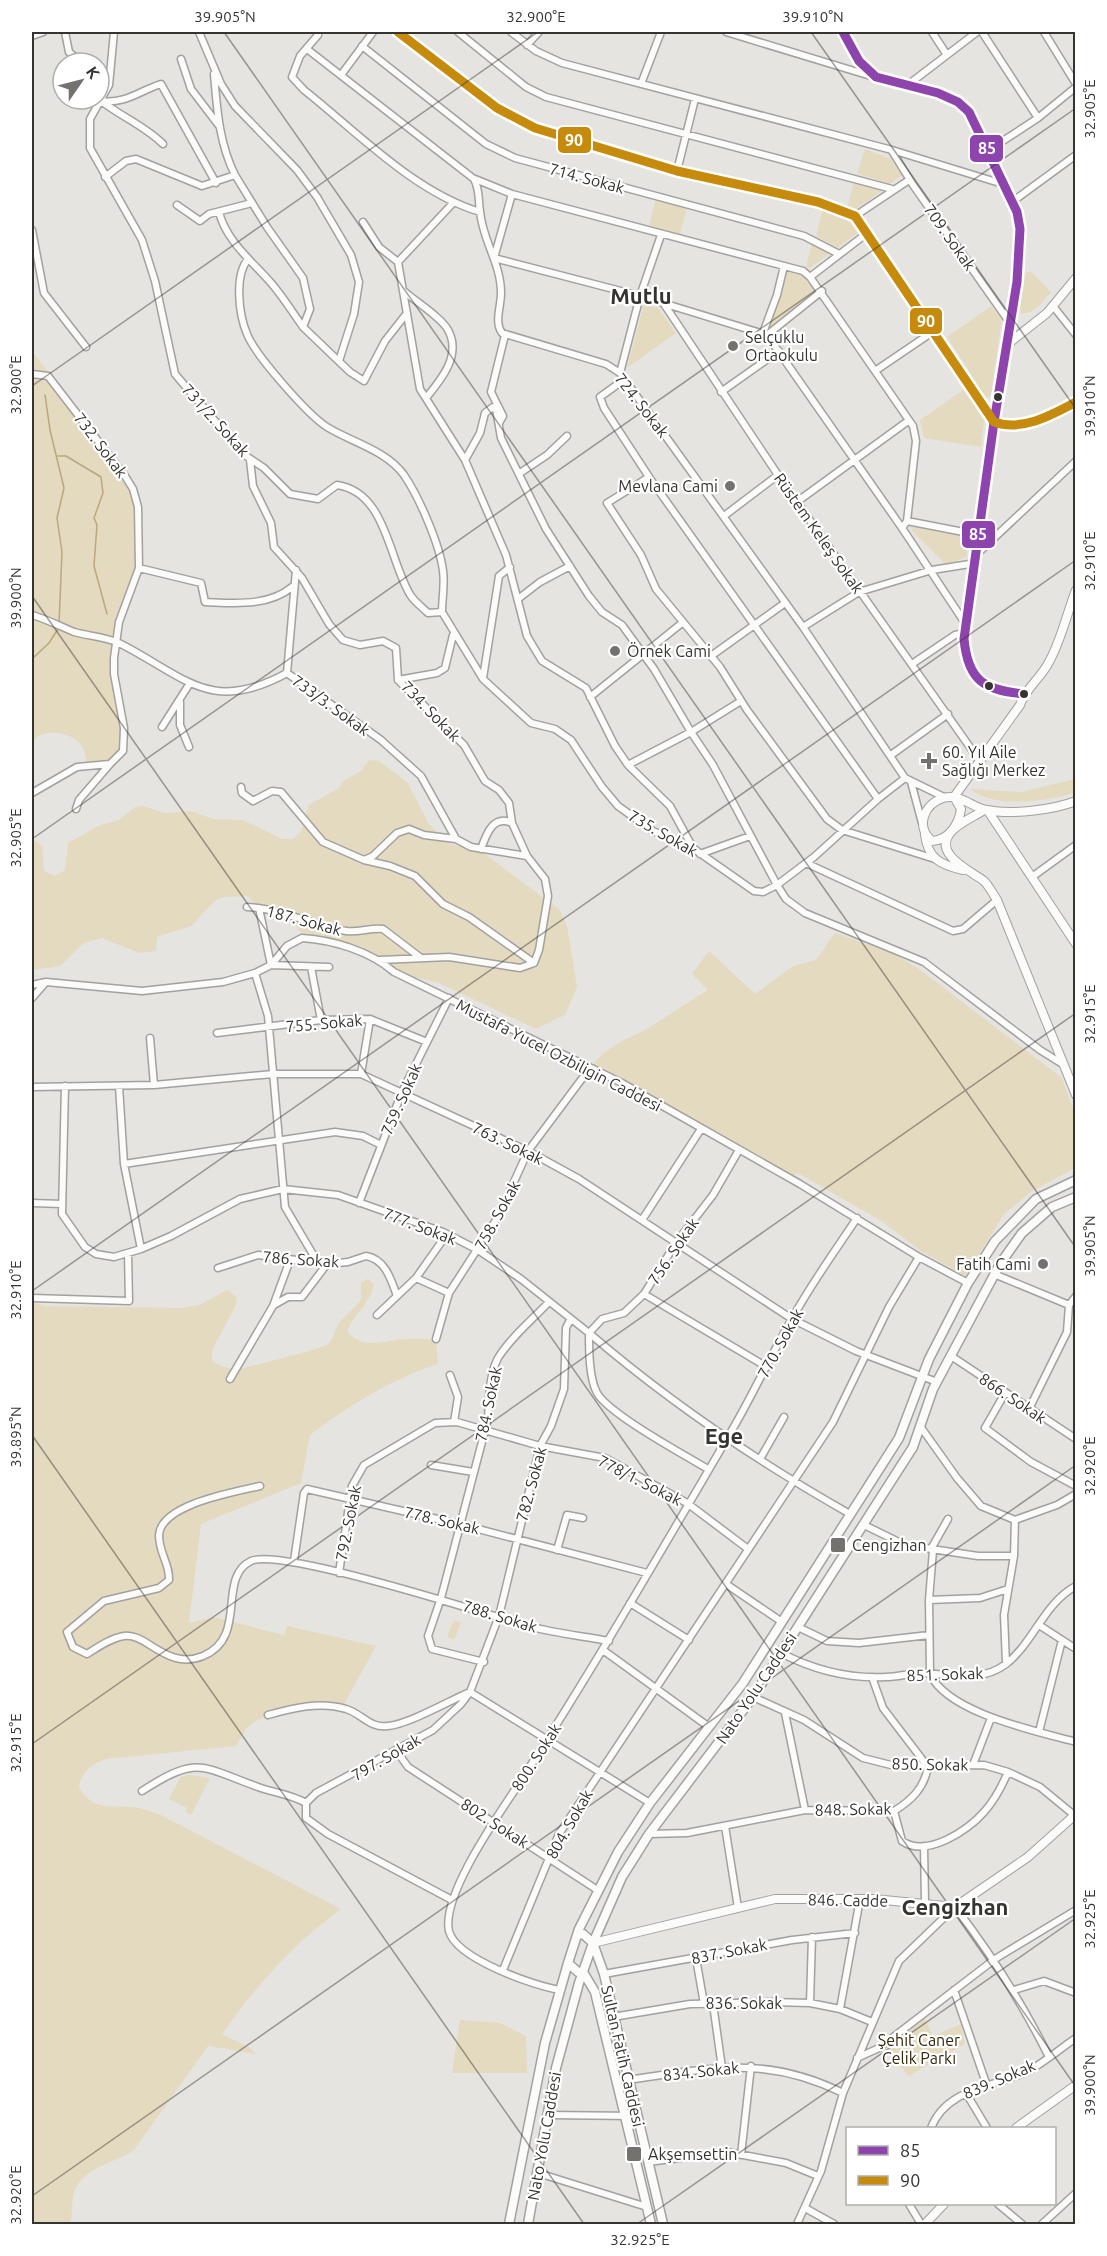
<svg xmlns="http://www.w3.org/2000/svg" width="1107" height="2256" viewBox="0 0 1107 2256" font-family="Ubuntu,sans-serif">
  <rect width="100%" height="100%" fill="#e5e4e0"/>
  <!-- green -->
  <path fill="#e4dac0" d="M865 149 891 159 903 175 889 184 857 173Z
    M854 182 883 190 853 211 847 207Z
    M656 199 687 208 680 234 649 225Z
    M823 208 854 224 858 233 837 248 816 236Z
    M812 243 831 252 810 268 806 267Z
    M787 270 801 275 817 291 770 328 767 326Z
    M1026 272H1031L1051 292C1042 302 1035 315 1021 313L1018 306Z
    M644 304 658 308 676 333 627 368Z
    M991 306 1002 318 991 395 986 398 947 337Z
    M32 351 117 463 136 497 139 568 124 607 114 658 125 743 115 761 86 765C90 729 37 725 32 744 31 748 32 754 32 759Z
    M966 388 985 414 981 447 924 438 920 420Z
    M911 527 967 537V556L950 564 943 562 912 531Z
    M369 760 379 761 407 782 429 824 449 843 485 854 560 910 567 926 577 987 565 1015 536 1029 439 983 394 972 362 952 308 939 297 928 295 919 259 908 247 896 225 897 216 900 191 926 157 937 156 951 139 953 102 938 84 943 60 966 32 970V838L42 846 44 871 55 876 65 870 68 843 100 825 119 820 135 807 143 806 165 813 191 811 213 819 243 820 282 839H293L301 832 309 805 339 788 343 781 361 771Z
    M1075 779V793C1048 801 993 809 970 789L1022 792Z
    M835 933 892 953 919 969 1062 1078 1075 1114V1168L1032 1191 1004 1214 965 1276 921 1251 880 1220 798 1173 793 1176 592 1066C611 1041 630 1040 653 1025 672 1013 690 1001 708 990L692 974 709 951 755 994 793 966 816 960Z
    M367 1279 374 1284C370 1304 355 1313 347 1331 363 1352 388 1339 409 1339 419 1338 426 1340 436 1339L438 1364C389 1380 352 1404 310 1435L301 1483 201 1524 189 1623 213 1617 284 1635 287 1626 376 1646 342 1708C314 1705 273 1707 249 1726 244 1730 240 1740 236 1746L106 1759C92 1764 81 1772 79 1788 95 1811 107 1805 131 1807 140 1807 150 1812 159 1814L341 1909C293 1944 256 1986 222 2034L250 2048 256 2054 208 2046 134 2150C114 2164 84 2166 74 2192 71 2203 73 2214 70 2224H32V1302L45 1306 182 1308 199 1305 227 1290 237 1297 236 1305 212 1350V1361C219 1365 226 1368 234 1369 241 1370 323 1348 328 1344 335 1337 334 1330 339 1323 345 1314 355 1309 361 1299V1283Z
    M454 1620 461 1623 454 1640 447 1637Z
    M190 1775 210 1778 191 1815 186 1812 187 1808 169 1799 181 1776Z
    M924 2017 933 2036 961 2024 965 2044 909 2076 888 2052Z
    M460 2020 500 2023 526 2036 527 2073H452Z"/>
  <g fill="none" stroke-linecap="round" stroke-linejoin="round">
    <!-- stream -->
    <path stroke="#baa87c" stroke-width="1.5" d="M45 395 50 430 64 488 57 518 62 552 59 624
      M58 456H66L101 477 103 493 94 518 97 525 94 566 107 614
      M32 659 49 643 58 629"/>
    <!-- minor casing -->
    <g stroke="#a2a19f" stroke-width="9">
      <path id="minor" d="M65 32 69 52 75 57
        M114 32 109 85 90 119V148L142 240 155 281 175 374 243 454 264 468 290 494 318 499 337 485C387 492 389 562 411 596 415 602 423 608 428 613L442 612 483 679 531 723 555 729 571 740 602 787 618 806 653 831 694 849 754 891 763 892 777 885 786 899 805 913 924 962 1040 1050 1064 1065
        M199 32 221 84 235 106 297 170 317 197 351 255 359 282 354 314 339 361
        M398 32 497 108 535 128 677 171 818 202 855 216 994 422C1022 432 1051 415 1076 402
        M458 32 526 87 546 97 892 189
        M511 32 536 51 562 63 892 150 1003 184
        M726 32 874 77
        M932 32 947 55
        M982 32 1038 118
        M1044 32 1076 84
        M318 35 300 56 292 77 304 90C357 132 414 192 480 212
        M32 36 43 32
        M527 45 539 32
        M362 46 486 144 515 158 804 236 839 254
        M307 49 474 179C480 190 478 199 480 211 482 240 501 263 501 293 501 307 494 322 502 333L606 364 620 373 803 627 905 778 944 797
        M181 59 191 89 220 127
        M214 74C217 109 219 143 235 175
        M341 75 373 32
        M641 84 661 32
        M909 84 977 32
        M101 101C126 104 139 91 161 84L216 183
        M101 101C122 117 145 126 163 144
        M989 150 1038 118 1076 87
        M892 151 913 185 1010 323
        M677 171 695 99
        M105 177 126 161 136 159 202 186 235 175 267 227 303 278 310 309 303 327 350 372 364 381 385 341 407 313
        M475 179 512 194 803 271 810 277 913 426 916 441 907 521 902 528 965 623
        M512 194 494 258 640 296 767 335 902 528
        M1012 202 1076 155
        M177 205 200 221 209 214 252 203
        M219 212C226 241 253 262 272 284 283 297 293 313 303 327
        M855 216 909 180
        M363 222 379 247 398 262 420 389 465 460 506 555 527 636 542 661 586 688 615 746 628 765 670 806 693 848
        M32 230 44 293 86 347
        M248 259C234 276 239 315 247 334 255 355 308 415 327 427 351 442 386 450 404 475 419 497 440 545 443 571 445 584 442 599 442 612
        M398 262 453 203
        M810 277 866 234
        M405 292C415 301 442 318 448 330 462 355 441 380 426 398
        M664 304 778 475 979 760
        M1053 306 1076 335
        M763 333 777 295 784 266
        M767 335 822 291
        M875 371 931 333
        M620 373 640 296 661 235
        M32 374 48 376 125 476 133 489 138 507 139 568 119 622 114 658V674L124 728 123 751 110 764 77 767 32 793
        M625 379 600 397 604 408 649 477 878 799 905 778
        M721 392 779 351
        M499 423 503 416 491 392 505 335
        M250 460 253 486 271 523 274 547 302 578 329 624 343 640 360 645 383 641 396 648 398 680
        M465 460 480 433 485 413 493 407 496 409 501 438 546 529 589 596 602 612 622 625 654 669 691 732 741 701
        M520 473 547 455 567 436
        M649 477 607 503 641 555 656 589 720 667 747 710 827 819 842 830 935 859
        M798 501 908 421
        M724 516 778 475
        M907 521 979 535
        M977 554 1076 461
        M139 568 201 583 205 602C234 603 268 607 292 587
        M518 599 540 582 570 566
        M32 615C46 619 60 626 74 632 89 636 105 637 119 643 186 677 210 715 287 673L381 740 421 776 456 839
        M803 627 859 592 932 570 976 563
        M711 656 785 603
        M912 664 955 635 964 633
        M287 673 296 570
        M483 678 499 576 510 567
        M590 697 682 623
        M180 702V725L189 747
        M162 727 190 683
        M891 755 948 714
        M628 765 691 732 713 765 777 885 814 857 878 799
        M911 782 922 823
        M241 787 242 793 253 801 272 791 281 792 323 842 364 860 390 866 415 876 443 904 469 917 534 963
        M76 809 79 800 110 764
        M481 849C486 835 493 814 512 823
        M700 854 750 836
        M364 860 373 856 397 833 409 829 424 835 456 839 471 847 527 856
        M806 863 953 931 963 929 997 900
        M1032 877 1076 845
        M247 907C281 908 313 926 346 931 359 933 371 927 383 929L421 958
        M259 908 271 965
        M380 960 449 957 520 968 534 963 539 950 548 896 545 879 527 856 512 823 509 803 499 790 485 781 464 745 398 680 437 673 445 668 453 635
        M271 965 287 946 302 938C333 940 370 951 394 972L622 1083 800 1184 919 1257 968 1283
        M311 967 321 1020
        M255 973 268 1016 285 1207 318 1263
        M32 985 46 982 142 991 223 982 255 973 271 965 329 967
        M32 998 45 983
        M217 1033 321 1020 370 1019 427 1042
        M150 1038 154 1085
        M361 1074 370 1019
        M65 1086 62 1214 85 1247 96 1254 114 1257 141 1249 171 1236 240 1199 283 1189 338 1195 443 1232 478 1250 521 1279 589 1333C589 1350 589 1378 597 1393 609 1414 684 1455 708 1469
        M119 1086 124 1164 141 1249
        M32 1087 154 1085 273 1074H361L528 1151 579 1179 792 1319 856 1351 937 1382
        M739 1150 713 1195 676 1243 644 1294 624 1313 602 1319 589 1333C667 1400 760 1463 850 1514
        M124 1164 335 1132 363 1136 381 1145
        M32 1203 62 1204
        M359 1203 402 1092 449 998
        M642 1220 701 1129
        M218 1268 258 1255 327 1264 348 1262 366 1256C385 1259 391 1279 397 1296
        M994 1274 1069 1305
        M416 1278 449 1293
        M644 1294 767 1367
        M32 1298 129 1301 128 1253
        M274 1305 288 1297H302L327 1264
        M377 1315 416 1278 447 1234
        M436 1339 449 1293 498 1217 528 1151 590 1068
        M951 1356 1076 1439
        M450 1375 458 1397 454 1422
        M230 1379 273 1306 290 1260
        M1005 1393 985 1428 1031 1462 1076 1486
        M1029 1409 1067 1332 1069 1305 1076 1296
        M920 1426 957 1478 981 1506 1015 1520
        M760 1459 784 1417
        M431 1465 473 1472
        M260 1486C235 1492 161 1504 159 1535 159 1554 170 1564 169 1580L159 1588 104 1601 67 1632 73 1647 87 1654C98 1647 111 1638 124 1636 146 1632 167 1671 203 1656 249 1637 216 1578 251 1561 280 1547 486 1614 528 1626 554 1633 582 1636 609 1641
        M864 1525 905 1545 978 1556H1014
        M931 1549 948 1519
        M557 1550 567 1515 583 1518
        M933 1550 929 1600 930 1674C948 1713 1036 1731 1076 1742
        M294 1561 304 1493 307 1489 459 1524 647 1573
        M339 1573 352 1486 364 1465 435 1423 457 1422 540 1446 605 1458 687 1503 748 1549
        M726 1584 782 1622
        M929 1600 980 1598 1008 1589
        M630 1603 689 1640
        M1039 1625 1076 1649
        M798 1627 827 1641 859 1643 929 1635
        M603 1650 709 1727
        M781 1653C814 1670 848 1679 886 1677 898 1677 910 1673 922 1673 951 1674 981 1683 1006 1664 1034 1642 1044 1603 1076 1586
        M484 1662 432 1649 428 1636 441 1598 488 1419C489 1400 489 1375 498 1358 511 1337 532 1320 549 1302
        M1006 1663 1004 1615 1014 1556 1015 1520 1057 1505 1076 1494
        M753 1697 804 1720 863 1758 895 1766 984 1765 1008 1772 1040 1787 1074 1815
        M785 1713 805 1810
        M268 1715C293 1708 320 1701 346 1709 361 1713 370 1729 388 1726 409 1724 449 1701 470 1692L499 1616 540 1446 551 1426 564 1389 566 1328 570 1320
        M1039 1732 1062 1640
        M396 1750 408 1767 599 1891
        M973 1765 991 1718
        M142 1791C198 1755 200 1766 258 1787 274 1793 290 1794 306 1803
        M894 1811 902 1841C926 1858 968 1831 984 1812 995 1800 1002 1786 1008 1772
        M725 1826 738 1908
        M649 1834 687 1833 805 1810 894 1811C912 1800 924 1788 928 1767L883 1708 872 1677
        M924 1846 925 1902
        M452 1900 328 1834 306 1818V1803L316 1793 433 1730 461 1704 470 1692 650 1803
        M696 1958 704 2004
        M503 1970 559 1834 833 1422 889 1307 919 1257
        M604 1974 792 1940 855 1933
        M560 1990C535 1986 456 1959 449 1931 441 1895 500 1813 520 1782 593 1669 660 1553 728 1437 751 1399 769 1358 792 1319 811 1284 835 1251 857 1218
        M954 1990 987 2086
        M1014 1990 1044 1981 1076 1993
        M810 2003 812 1937
        M713 2004 722 2068
        M840 2009 860 1899
        M613 2017 690 2004 771 2002 810 2003 840 2009 872 2022
        M857 2058 879 2048 995 1959 1076 1910
        M627 2080C710 2069 764 2054 843 2093
        M966 2093 987 2128
        M548 2115 636 2116
        M931 2128C947 2087 994 2088 1030 2070 1046 2061 1061 2048 1076 2038
        M741 2155 751 2066
        M648 2162 727 2152 786 2163 818 2176
        M538 2173 647 2207
        M909 2204 921 2224
        M998 2204 1022 2224
        M805 2208 834 2224
        M797 2224 821 2171 843 2093 899 1961 955 1907C993 1956 1021 2001 1049 2057
        M1042 2224 1076 2193"/>
    </g>
    <!-- tertiary casing -->
    <g stroke="#a2a19f" stroke-width="10">
      <path id="tertiary" d="M843 32 859 61 876 77 938 93 958 102 969 112 1017 212 1020 229 1017 282 994 422 964 639C968 681 984 690 1024 694
        M1009 343 1047 313 1076 278
        M954 797 961 809C959 824 949 840 932 841 915 827 924 804 943 798 961 793 972 808 987 810 1011 815 1053 810 1076 801
        M954 797 1020 705C1025 689 1041 678 1049 662 1061 641 1067 613 1076 590
        M984 810C975 816 961 822 953 830 929 853 971 871 984 881 989 886 993 894 997 900L1076 1095
        M988 811 1076 944
        M925 835C928 859 941 865 963 870
        M593 1943 775 1899H874L955 1907 1028 1857 1076 1814
        M1016 2128 1076 2085
        M925 2224 944 2204"/>
    </g>
    <!-- secondary casing -->
    <g stroke="#a2a19f" stroke-width="11">
      <path id="secondary" d="M578 1935 583 1934 593 1943 604 1974 663 2224
        M568 1963 578 1972H583L595 1992 651 2224
        M509 2224 545 2043 568 1963 579 1929 618 1852 650 1803 743 1683 899 1438 929 1359 968 1283 995 1241 1036 1199 1076 1180
        M528 2224 556 2068 579 1983 593 1943 622 1877 649 1834 753 1697 913 1447 933 1389 1000 1264 1022 1233 1052 1207 1076 1197"/>
    </g>
    <!-- minor -->
    <use href="#minor" stroke="#fbfbfa" stroke-width="6"/>
    <!-- tertiary -->
    <use href="#tertiary" stroke="#fbfbfa" stroke-width="8"/>
    <!-- secondary -->
    <use href="#secondary" stroke="#fbfbfa" stroke-width="8"/>
    <!-- bus-1 casing -->
    <g stroke="#fff" stroke-width="14">
      <path id="bus-1" d="M843 32 859 61 876 77 938 93 958 102 969 112 1017 212 1020 229 1017 282 994 422 964 639C968 681 984 690 1024 694"/>
    </g>
    <!-- bus-2 casing -->
    <g stroke="#fff" stroke-width="14">
      <path id="bus-2" d="M398 32 497 108 535 128 677 171 818 202 855 216 994 422C1022 432 1051 415 1076 402"/>
    </g>
    <!-- bus-1 -->
    <use href="#bus-1" stroke="#8e44ad" stroke-width="9"/>
    <!-- bus-2 -->
    <use href="#bus-2" stroke="#c68a0c" stroke-width="9"/>
  </g>
  <!-- ticks -->
  <path fill="none" stroke="#353431" stroke-width="1.5" stroke-opacity="0.45" d="M224 32 1076 1248M811 32 1076 409M32 386 538 32M32 596 1076 2087M32 839 1076 108M32 1291 1076 560M32 1435 584 2224M32 1744 1076 1013M32 2196 1076 1465M637 2224 1076 1918"/>
  <!-- markers -->
  <g fill="#73726e" stroke="#fff" stroke-width="2">
    <circle cx="733" cy="346" r="6"/>
    <circle cx="730" cy="486" r="6"/>
    <circle cx="615" cy="651" r="6"/>
    <path d="M926 752h6v6h6v6h-6v6h-6v-6h-6v-6h6z"/>
    <circle cx="1043" cy="1264" r="6"/>
    <rect x="830" y="1537" width="16" height="16" rx="3"/>
    <rect x="626" y="2146" width="16" height="16" rx="3"/>
  </g>
  <g fill="#353431" stroke="#fff" stroke-width="2">
    <circle cx="998" cy="397" r="5"/>
    <circle cx="989" cy="686" r="5"/>
    <circle cx="1024" cy="694" r="5"/>
  </g>
  <g text-anchor="middle" stroke-width="4.5" stroke-linejoin="round" paint-order="stroke">
    <!-- street labels -->
    <g font-size="16" fill="#353431" stroke="#fff">
      <text transform="translate(587 178) rotate(15)" y="6">714. Sokak</text>
      <text transform="translate(950 237) rotate(55)" y="6">709. Sokak</text>
      <text transform="translate(642 405) rotate(52)" y="6">724. Sokak</text>
      <text transform="translate(216 420) rotate(48)" y="6">731/2. Sokak</text>
      <text transform="translate(101 445) rotate(53)" y="6">732. Sokak</text>
      <text transform="translate(819 533) rotate(55)" y="6">Rüstem Keleş Sokak</text>
      <text transform="translate(331 705) rotate(36)" y="6">733/3. Sokak</text>
      <text transform="translate(431 711) rotate(46)" y="6">734. Sokak</text>
      <text transform="translate(663 833) rotate(30)" y="6">735. Sokak</text>
      <text transform="translate(304 920) rotate(15)" y="6">187. Sokak</text>
      <text transform="translate(324 1023) rotate(-5)" y="6">755. Sokak</text>
      <text transform="translate(559 1055) rotate(27)" y="6">Mustafa Yucel Ozbiligin Caddesi</text>
      <text transform="translate(401 1099) rotate(-66)" y="6">759. Sokak</text>
      <text transform="translate(508 1143) rotate(26)" y="6">763. Sokak</text>
      <text transform="translate(497 1215) rotate(-61)" y="6">758. Sokak</text>
      <text transform="translate(420 1226) rotate(21)" y="6">777. Sokak</text>
      <text transform="translate(673 1251) rotate(-56)" y="6">756. Sokak</text>
      <text transform="translate(301 1259) rotate(4)" y="6">786. Sokak</text>
      <text transform="translate(780 1343) rotate(-61)" y="6">770. Sokak</text>
      <text transform="translate(1013 1398) rotate(34)" y="6">866. Sokak</text>
      <text transform="translate(488 1404) rotate(-78)" y="6">784. Sokak</text>
      <text transform="translate(640 1480) rotate(27)" y="6">778/1. Sokak</text>
      <text transform="translate(531 1484) rotate(-75)" y="6">782. Sokak</text>
      <text transform="translate(442 1520) rotate(13)" y="6">778. Sokak</text>
      <text transform="translate(348 1523) rotate(-79)" y="6">792. Sokak</text>
      <text transform="translate(500 1616) rotate(17)" y="6">788. Sokak</text>
      <text transform="translate(945 1674) rotate(-2)" y="6">851. Sokak</text>
      <text transform="translate(756 1688) rotate(-56)" y="6">Nato Yolu Caddesi</text>
      <text transform="translate(386 1757) rotate(-30)" y="6">797. Sokak</text>
      <text transform="translate(536 1757) rotate(-57)" y="6">800. Sokak</text>
      <text transform="translate(930 1764) rotate(1)" y="6">850. Sokak</text>
      <text transform="translate(853 1809) rotate(-1)" y="6">848. Sokak</text>
      <text transform="translate(495 1823) rotate(33)" y="6">802. Sokak</text>
      <text transform="translate(569 1824) rotate(-60)" y="6">804. Sokak</text>
      <text transform="translate(848 1900) rotate(1)" y="6">846. Cadde</text>
      <text transform="translate(729 1951) rotate(-11)" y="6">837. Sokak</text>
      <text x="744" y="2009">836. Sokak</text>
      <text transform="translate(623 2056) rotate(77)" y="6">Sultan Fatih Caddesi</text>
      <text transform="translate(701 2071) rotate(-6)" y="6">834. Sokak</text>
      <text transform="translate(999 2079) rotate(-23)" y="6">839. Sokak</text>
      <text transform="translate(544 2136) rotate(-80)" y="6">Nato Yolu Caddesi</text>
    </g>
    <!-- poi labels -->
    <g font-size="16" fill="#353431" stroke="#fff" text-anchor="start">
      <text x="745" y="343">Selçuklu<tspan x="745" dy="18">Ortaokulu</tspan></text>
      <text x="718" y="492" text-anchor="end">Mevlana Cami</text>
      <text x="627" y="657">Örnek Cami</text>
      <text x="942" y="758">60. Yıl Aile<tspan x="942" dy="18">Sağlığı Merkez</tspan></text>
      <text x="1031" y="1270" text-anchor="end">Fatih Cami</text>
      <text x="852" y="1551">Cengizhan</text>
      <text x="648" y="2160">Akşemsettin</text>
    </g>
    <!-- park labels -->
    <g font-size="16" fill="#34280c" stroke="#fff">
      <text x="919" y="2046">Şehit Caner<tspan x="919" dy="18">Çelik Parkı</tspan></text>
    </g>
    <!-- district labels -->
    <g font-size="22" font-weight="bold" fill="#353431" stroke="#fff">
      <text x="641" y="304">Mutlu</text>
      <text x="724" y="1444">Ege</text>
      <text x="955" y="1915">Cengizhan</text>
    </g>
  </g>
  <g stroke="#fff" stroke-width="2">
    <rect x="557" y="126" width="35" height="28" rx="6" fill="#c68a0c"/>
    <rect x="969" y="134" width="35" height="29" rx="6" fill="#8e44ad"/>
    <rect x="909" y="307" width="34" height="28" rx="6" fill="#c68a0c"/>
    <rect x="961" y="520" width="35" height="29" rx="6" fill="#8e44ad"/>
  </g>
  <g font-size="16" text-anchor="middle" font-weight="bold" fill="#fff">
    <text x="574" y="146">90</text>
    <text x="987" y="154">85</text>
    <text x="926" y="327">90</text>
    <text x="978" y="540">85</text>
  </g>
  <!-- border -->
  <rect width="1107" height="2256" fill="none" stroke="#ffffff" stroke-width="66"/>
  <!-- legend -->
  <rect x="846" y="2127" width="210" height="78" fill="#ffffff" stroke="#aeaead" stroke-width="1.5"/>
  <rect x="858" y="2146" width="30" height="9" fill="#8e44ad" stroke="#aeaead" stroke-width="1.5"/>
  <text x="900" y="2157" font-size="18" fill="#353431">85</text>
  <rect x="858" y="2176" width="30" height="9" fill="#c68a0c" stroke="#aeaead" stroke-width="1.5"/>
  <text x="900" y="2187" font-size="18" fill="#353431">90</text>
  <!-- north arrow -->
  <g transform="translate(81 81) rotate(55)"><circle r="28" fill="#ffffff" stroke="#aeaead" stroke-width="1.5"/>
  <path d="M0-4.5L10 22L0 15L-10 22Z" fill="#73726e"/>
  <text y="-9" font-size="16" font-weight="bold" text-anchor="middle" fill="#353431">K</text>
  </g>
  <rect x="33" y="33" width="1041" height="2190" fill="none" stroke="#353431" stroke-width="2"/>
  <g font-size="15" text-anchor="middle" fill="#353431">
    <text x="225" y="22">39.905°N</text>
    <text x="536" y="22">32.900°E</text>
    <text x="813" y="22">39.910°N</text>
    <text transform="translate(1090 109) rotate(-90)" y="5">32.905°E</text>
    <text transform="translate(16 385) rotate(-90)" y="5">32.900°E</text>
    <text transform="translate(1090 406) rotate(-90)" y="5">39.910°N</text>
    <text transform="translate(1090 561) rotate(-90)" y="5">32.910°E</text>
    <text transform="translate(16 598) rotate(-90)" y="5">39.900°N</text>
    <text transform="translate(16 838) rotate(-90)" y="5">32.905°E</text>
    <text transform="translate(1090 1014) rotate(-90)" y="5">32.915°E</text>
    <text transform="translate(1090 1246) rotate(-90)" y="5">39.905°N</text>
    <text transform="translate(16 1290) rotate(-90)" y="5">32.910°E</text>
    <text transform="translate(16 1437) rotate(-90)" y="5">39.895°N</text>
    <text transform="translate(1090 1466) rotate(-90)" y="5">32.920°E</text>
    <text transform="translate(16 1743) rotate(-90)" y="5">32.915°E</text>
    <text transform="translate(1090 1919) rotate(-90)" y="5">32.925°E</text>
    <text transform="translate(1090 2085) rotate(-90)" y="5">39.900°N</text>
    <text transform="translate(16 2195) rotate(-90)" y="5">32.920°E</text>
    <text x="640" y="2245">32.925°E</text>
  </g>
</svg>
